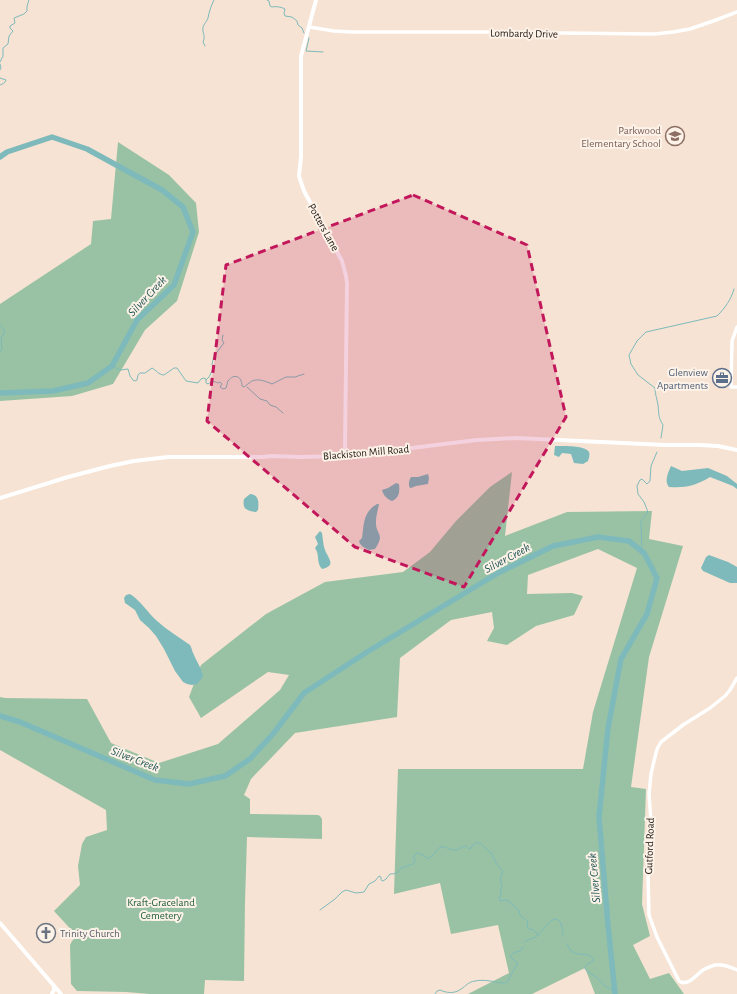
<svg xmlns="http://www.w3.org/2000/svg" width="737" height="994" viewBox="0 0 737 994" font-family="'Alegreya Sans',sans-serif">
  <rect width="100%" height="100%" fill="#f6e3d3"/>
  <!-- green -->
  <path fill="#99c2a4" d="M118 142 169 175 196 203 199 232 177 301 145 330 113 384 72 396 0 401V304L91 244 93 221 111 219Z
    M512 472 505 536 567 512 652 511 649 539 683 546 649 657 631 787 646 789 642 904 650 936 633 945 650 979 669 973 684 994H595L585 968 532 994H468L509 973 498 925 451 934 440 883 394 894 398 769H583L593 712 637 568 598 549 528 575 527 594 572 593 583 596 574 615 536 626 507 645 487 641 494 628 492 612 451 620 400 658 397 717 295 733 251 779 244 795 250 799V814L318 815 320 816 322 819V839L247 837 245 902 244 981 205 980 204 994H150L126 992 77 991 71 984 70 945 72 941 77 936 54 911 80 885 78 866 82 844 86 837 107 830 106 810 0 750V697L5 698 87 699 111 743 159 763 218 744 280 690 289 675 268 672 201 718 189 697 201 665 266 614 325 582 403 572 430 552 456 521 490 487Z"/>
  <!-- water -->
  <path fill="#7ebabb" d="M555 446C562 446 585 445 589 452 590 455 589 458 588 461L583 464 574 463 571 454 562 453 559 457 554 455Z
    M671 466 682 471 708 468 727 476 737 484V489L733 486 710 477C695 486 686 488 669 487 664 481 668 473 671 466Z
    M428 474 429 478 428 484 416 486 411 488H410C408 485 409 480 411 477H418Z
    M396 483 399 484C400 492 399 498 392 501 387 499 383 495 382 490L388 488Z
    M250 494C259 495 259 502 258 510L256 512C247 511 242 509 244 499Z
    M377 504H379C378 510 376 516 376 521 375 535 386 533 375 549L369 550C365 548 360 546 359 541L362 538C364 524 363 512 377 504Z
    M320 531 322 533C323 539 323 545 325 550 328 558 337 566 322 569 316 563 320 554 315 548L318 544 315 537Z
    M709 555 728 562 737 567V583H730L703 571 701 568 706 557Z
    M130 594C141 601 147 612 157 621 167 630 179 637 190 645 192 648 192 652 194 655 197 663 202 668 203 677L197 684 192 685 187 684 183 682 175 671 164 649 156 636 149 628 140 620 135 610 125 603 124 598 126 595Z"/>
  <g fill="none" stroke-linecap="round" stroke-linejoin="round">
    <!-- stream -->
    <path stroke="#7ebabb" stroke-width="1" d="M267 0 269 1 270 6 272 7C275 6 282 7 285 9L284 13 285 16 292 17 297 21 298 25 302 28 304 33
      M309 38 306 51 323 52
      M205 46 203 42C206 36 202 33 203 27 204 24 207 21 208 18 209 12 211 6 214 0
      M0 62 3 56V48L8 44 9 36 13 31 10 28V26L15 23 14 18 24 14 27 11V6L29 0
      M0 64 1 68 0 70
      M0 78 6 80C5 83 3 84 0 85
      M0 325 5 331 1 338 2 349 0 352
      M112 366 120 370 128 369 130 376 133 380 135 381 137 380 138 375 140 373H145L152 368C156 370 159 375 164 375L174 368H177L186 381 198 383 201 379 204 378 206 379V383L208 384C212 381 214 381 218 383L220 382 222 384 220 387 223 389 226 388C227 386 227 383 228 381 234 373 242 376 242 386L244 387C246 386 247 384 249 383 256 377 265 381 272 384L286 377H295L304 374
      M206 380 209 377 213 369 212 364 214 356 224 343 222 340 223 335
      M247 387 260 399 267 401 270 405 276 407 283 413
      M661 438 663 425C658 417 659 414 658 405 657 399 655 394 655 388L638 375 631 364 629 355 637 341 646 332 717 316C725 308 731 300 734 289
      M642 552 641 521 648 512 644 502 638 494 637 486 640 480 642 479 647 484 650 481 651 466 657 452
      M320 910 335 899 342 892 346 890 356 893 364 892 369 884 375 881 379 876 381 877V880L383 881 386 879 390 874C396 874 398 873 401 868L413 864 415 861 414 857V855L417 853 423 855 428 859 432 856 440 847C446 846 449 850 454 850 459 851 461 846 466 846L469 849 471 848 472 846 476 843H480L491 853 496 863 503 871 500 879 502 885 500 892 501 895 499 898 500 901 505 900 509 901 510 903 518 909 520 915 528 922 527 927 531 930 533 929 538 935
      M525 942C529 938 533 939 537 936 543 931 547 923 554 919 563 919 562 929 563 936
      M567 944C569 947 570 951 573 952 580 957 589 951 594 960 591 963 587 963 585 967V969L588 972 596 977 605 986 614 991
      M435 994 437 991 440 990C446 993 455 994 461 989 466 986 468 982 475 981 484 979 494 982 504 983L507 982 518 963 510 957C512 953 515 952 520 951L523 947"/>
    <!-- river -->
    <path stroke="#7ebabb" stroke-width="5.5" d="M0 157 7 152 52 137 87 149 162 190 183 207 193 232 174 285 137 320 112 366 88 383 53 391 0 393
      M0 716 20 722 155 780 189 784 225 776 250 759 273 734 304 693 367 652 498 573 553 546 598 537 629 541 644 553 657 578 647 614 621 659 608 728 599 817 608 925 615 994"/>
    <!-- tertiary -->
    <path stroke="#fff" stroke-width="3.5" d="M309 27 334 31 351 32H528L559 33 655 34 673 32 690 29 716 20 737 12
      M737 327 732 341 731 387H737
      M737 678 730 690 725 696 710 708 683 725 661 742 657 749 654 761 651 774 649 794 651 822 648 876 649 915 657 937 679 981C688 987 696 975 703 970 707 968 711 966 715 965 723 964 730 967 737 970"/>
    <!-- secondary -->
    <path stroke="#fff" stroke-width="4" d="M316 0 301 56V157L299 176 304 191 342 261 346 276 347 283 345 446 346 456
      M0 498 68 477 110 466 134 461 168 457H262L272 456 300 457 346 456 477 440 516 438 665 445H700L718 446 737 450"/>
    <!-- primary -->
    <path stroke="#fff" stroke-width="4" d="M0 923 61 994
      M52 994 54 990V986"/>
  </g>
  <!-- marked area -->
  <path fill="#c2185b" fill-opacity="0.2" stroke="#c2185b" stroke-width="3" stroke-dasharray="8 5" stroke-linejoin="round" d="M413 195 527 245 566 417 464 587 355 547 207 421 226 265Z"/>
  <!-- icons -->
  <defs>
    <g id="school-ring" transform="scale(1)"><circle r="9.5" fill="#fdf2e8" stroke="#8d6e63" stroke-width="1.5"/><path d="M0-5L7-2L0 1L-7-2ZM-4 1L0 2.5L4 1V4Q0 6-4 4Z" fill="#8d6e63"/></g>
    <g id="office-ring" transform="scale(1)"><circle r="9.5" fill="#fdf2e8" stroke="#5c6f8a" stroke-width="1.5"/><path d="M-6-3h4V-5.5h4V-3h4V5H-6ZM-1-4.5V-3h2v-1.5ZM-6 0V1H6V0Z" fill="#5c6f8a"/></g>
    <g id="church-ring" transform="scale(1)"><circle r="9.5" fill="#fdf2e8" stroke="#6b7280" stroke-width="1.5"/><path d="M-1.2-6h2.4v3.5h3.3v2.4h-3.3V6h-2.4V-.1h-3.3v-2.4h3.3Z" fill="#6b7280"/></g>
  </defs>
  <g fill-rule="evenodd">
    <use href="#school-ring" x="675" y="136"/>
    <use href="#office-ring" x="722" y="378"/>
    <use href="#church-ring" x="46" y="933"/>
  </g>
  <g text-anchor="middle" stroke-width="4" stroke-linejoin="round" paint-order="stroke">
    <!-- street labels -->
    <g font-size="11" fill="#201913" stroke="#fdf2e8">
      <text transform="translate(524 33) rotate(1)" y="4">Lombardy Drive</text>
      <text transform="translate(324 227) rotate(61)" y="4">Potters Lane</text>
      <text transform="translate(366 452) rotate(-5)" y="4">Blackiston Mill Road</text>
      <text transform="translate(649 846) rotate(-88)" y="4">Gutford Road</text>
    </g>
    <!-- education labels -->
    <g font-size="11" fill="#785e54" stroke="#fdf2e8" text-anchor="end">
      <text x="661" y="134">Parkwood<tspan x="661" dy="13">Elementary School</tspan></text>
    </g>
    <!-- service labels -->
    <g font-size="11" fill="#4e5e75" stroke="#fdf2e8" text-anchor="end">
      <text x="708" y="376">Glenview<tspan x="708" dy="13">Apartments</tspan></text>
    </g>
    <!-- park labels -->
    <g font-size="11" fill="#1d5f37" stroke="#fdf2e8">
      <text x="161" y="906">Kraft-Graceland<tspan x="161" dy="13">Cemetery</tspan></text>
    </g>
    <!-- worship labels -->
    <g font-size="11" fill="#5b616d" stroke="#fdf2e8" text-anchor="start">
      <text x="60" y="937">Trinity Church</text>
    </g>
    <!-- water labels -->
    <g font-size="12" font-style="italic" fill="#225757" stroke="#fdf2e8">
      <text transform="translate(147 296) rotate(-47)" y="4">Silver Creek</text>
      <text transform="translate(507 558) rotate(-28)" y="4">Silver Creek</text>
      <text transform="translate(135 759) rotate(21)" y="4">Silver Creek</text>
      <text transform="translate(594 878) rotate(-95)" y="4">Silver Creek</text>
    </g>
  </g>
</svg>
